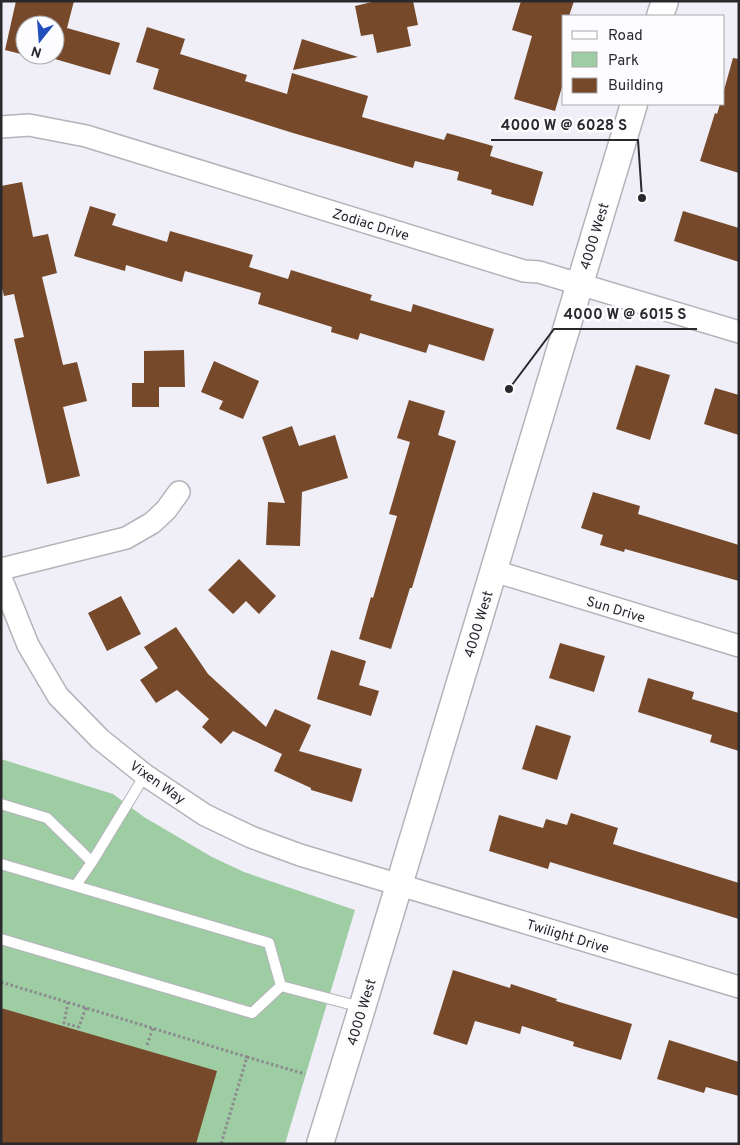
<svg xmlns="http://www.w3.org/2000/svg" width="740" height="1145" viewBox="0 0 740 1145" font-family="Overpass,sans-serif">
  <rect width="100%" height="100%" fill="#f0eff7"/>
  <!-- green -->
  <path fill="#9ecda3" d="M1 759 113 794 144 817 212 857 244 872 355 910 285 1144H1Z"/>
  <!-- building -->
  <path fill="#76492a" d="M16 1H74L67 28 120 43 110 75 48 57V60L27 55H55V25H25V55L5 50Z
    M376 1H413L418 25 407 27 411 46 377 53 373 34 361 36 355 6Z
    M521 1H574L569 16H564V80L555 111 514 99 532 36 512 30Z
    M147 27 185 39 180 54 247 75 245 81 287 94 292 73 368 96 362 117 444 140 447 133 493 146 490 156 543 172 533 206 491 194 492 190 457 180 459 172 415 161 413 168 293 133 153 89 159 69 136 62Z
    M302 39 358 57 293 70Z
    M733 58 739 59V173L700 161 715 113 717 114 720 104H724V90Z
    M22 182 33 237 48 234 57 273 42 277 63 365 77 362 87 401 63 407 80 476 47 484 14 339 24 337 14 294 4 296 1 284V186Z
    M90 206 116 214 112 225 167 242 170 231 253 255 249 267 288 279 291 270 372 295 370 300 411 312 413 304 494 329 484 361 429 344 426 353 360 333 358 340 331 332 332 327 258 304 261 293 185 271 182 282 126 265 125 271 74 256Z
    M683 211 739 228V262L674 241Z
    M184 350 185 387H159V407H132V383H144V351Z
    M214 361 259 381 243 419 219 409 223 401 201 392Z
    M636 365 670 375 650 440 616 429Z
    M715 388 739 395V435L704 424Z
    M409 400 445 411 438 435 456 441 412 588H410L391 649 359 639 371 597 373 598 397 516 389 514 410 442 397 438Z
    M292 426 299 446 335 435 348 478 302 492 300 546 266 545 268 502 285 503 262 437Z
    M593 492 640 506 638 514 739 545V581L625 549 624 552 600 545 603 535 581 528Z
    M239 559 276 596 259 614 246 601 233 614 208 590Z
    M121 596 141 634 107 651 88 613Z
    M176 627 208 674 266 727 275 709 311 725 299 751 362 769 352 802 311 790V788L274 771 282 754 233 731 221 744 202 727 209 719 177 690 156 703 140 680 158 668 144 647Z
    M560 643 605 656 594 692 549 678Z
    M331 650 366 661 359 685 379 691 371 716 317 699Z
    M648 678 694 692 692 699 739 713V751L710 742 712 735 638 712Z
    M536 725 571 736 557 780 522 769Z
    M571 813 618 828 613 844 739 883V919L550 862 548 869 489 851 499 815 543 828 546 819 567 825Z
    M453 970 510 988 511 984 557 999 556 1001 632 1024 621 1060 573 1046 574 1042 522 1026 520 1034 475 1021 467 1045 433 1034Z
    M1 1008 217 1071 196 1144H1Z
    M669 1040 739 1062V1096L706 1087 704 1093 657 1079Z"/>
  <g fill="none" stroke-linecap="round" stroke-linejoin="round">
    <!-- service casing -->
    <g stroke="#b3b3ba" stroke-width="12">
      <path id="service" d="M1 804 47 818 92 862
        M1 864 269 943 281 986 361 1007
        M76 885 92 862 145 775
        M1 939 252 1013 281 986"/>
    </g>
    <!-- minor casing -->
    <g stroke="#b3b3ba" stroke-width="24">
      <path id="minor" d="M1 127 29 125 86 136 524 271 539 272 739 332
        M1 569 126 538 152 523 166 510 179 492
        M494 571 739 646
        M1 578 28 645 58 696 100 739 145 775 205 815 251 837 300 855 739 987"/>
    </g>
    <!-- tertiary casing -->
    <g stroke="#b3b3ba" stroke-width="29">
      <path id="tertiary" d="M660 16 665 1
        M320 1144 362 1008 634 104"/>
    </g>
    <!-- path -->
    <path stroke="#8a8a8f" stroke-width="3" stroke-dasharray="2.5 2.5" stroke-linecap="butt" d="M1 982 247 1057 221 1144
      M68 1002 64 1023 79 1027 86 1007
      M147 1045 153 1028
      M247 1057 305 1074"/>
    <!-- service -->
    <use href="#service" stroke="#fff" stroke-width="10"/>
    <!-- minor -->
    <use href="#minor" stroke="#fff" stroke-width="21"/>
    <!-- tertiary -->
    <use href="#tertiary" stroke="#fff" stroke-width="26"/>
  </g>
  <g text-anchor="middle" stroke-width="5" stroke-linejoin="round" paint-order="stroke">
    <!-- street labels -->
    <g font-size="14" fill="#29292c" stroke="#fdfdff">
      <text transform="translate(371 224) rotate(17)" y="5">Zodiac Drive</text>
      <text transform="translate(594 236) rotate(-73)" y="5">4000 West</text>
      <text transform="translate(616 609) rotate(17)" y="5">Sun Drive</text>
      <text transform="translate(478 624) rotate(-73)" y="5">4000 West</text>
      <text transform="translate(158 782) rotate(35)" y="5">Vixen Way</text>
      <text transform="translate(568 936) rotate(17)" y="5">Twilight Drive</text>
      <text transform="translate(361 1012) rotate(-73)" y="5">4000 West</text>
    </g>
  </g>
  <!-- callouts -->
  <path fill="none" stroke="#29292c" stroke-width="2" d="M642 198L638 140H491M509 389L554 329H697"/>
  <g fill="#29292c" stroke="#fdfdff" stroke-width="2">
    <circle cx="642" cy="198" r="5"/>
    <circle cx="509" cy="389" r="5"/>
  </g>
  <g font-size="15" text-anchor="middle" font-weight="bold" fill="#29292c" stroke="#fdfdff" stroke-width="5" stroke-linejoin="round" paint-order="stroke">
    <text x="564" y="130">4000 W @ 6028 S</text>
    <text x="625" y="319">4000 W @ 6015 S</text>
  </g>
  <!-- border -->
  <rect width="740" height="1145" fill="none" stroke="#29292c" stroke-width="5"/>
  <!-- legend -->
  <rect x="562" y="15" width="162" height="90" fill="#fdfdff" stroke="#a8a8ab"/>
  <rect x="572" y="31" width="25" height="8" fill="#ffffff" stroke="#a8a8ab"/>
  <text x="608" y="40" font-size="15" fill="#29292c">Road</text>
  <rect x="572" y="52" width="25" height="15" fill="#9ecda3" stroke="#a8a8ab"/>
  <text x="608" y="65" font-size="15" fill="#29292c">Park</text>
  <rect x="572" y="78" width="25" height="15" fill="#76492a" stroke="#a8a8ab"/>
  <text x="608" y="90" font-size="15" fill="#29292c">Building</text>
  <!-- north arrow -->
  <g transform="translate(40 40) rotate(197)"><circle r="24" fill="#fdfdff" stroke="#a8a8ab"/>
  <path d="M0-4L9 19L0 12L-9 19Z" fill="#2350bd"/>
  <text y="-8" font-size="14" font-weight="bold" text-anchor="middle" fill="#29292c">N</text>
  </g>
</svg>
